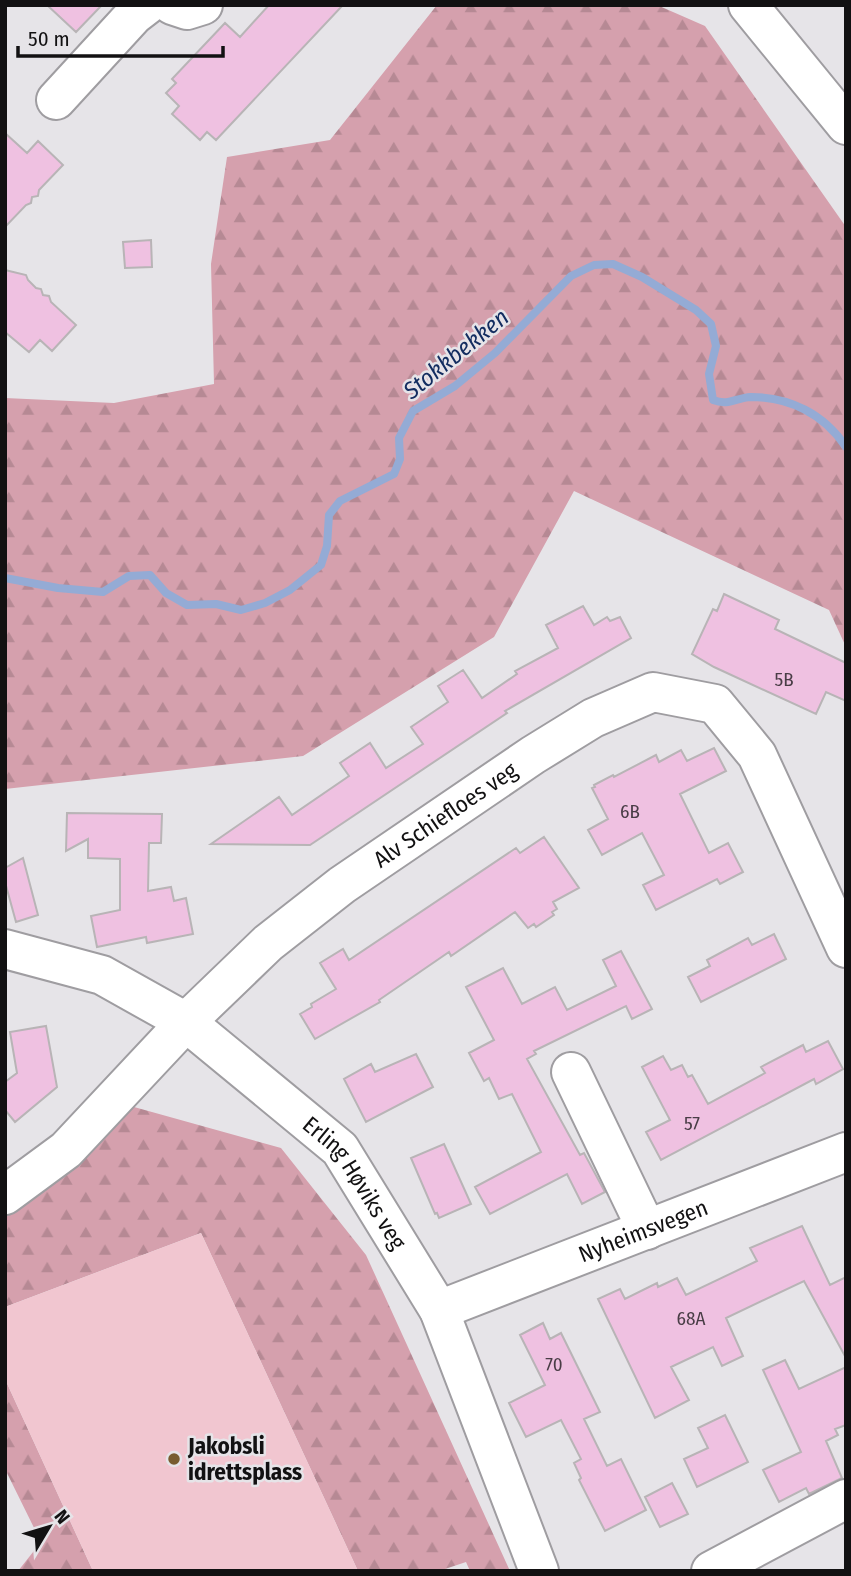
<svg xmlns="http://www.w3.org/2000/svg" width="851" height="1576" viewBox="0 0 851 1576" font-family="'Fira Sans Condensed',sans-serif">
  <defs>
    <pattern id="forest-firs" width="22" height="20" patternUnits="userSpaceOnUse" patternTransform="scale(1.75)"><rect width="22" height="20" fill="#d5a0ad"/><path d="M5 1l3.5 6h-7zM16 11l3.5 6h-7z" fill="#b68994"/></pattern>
  </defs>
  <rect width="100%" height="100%" fill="#e6e4e8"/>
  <!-- forest -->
  <path fill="url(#forest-firs)" d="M437 5H657L705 26 846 227V647L829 610 574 491 494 637 303 756 5 789V398L114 403 214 384 211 264 227 157 330 140Z
    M134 1107 281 1148 366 1255 510 1571H470L466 1562 439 1571H358L201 1233 5 1307V1209L52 1181Z
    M5 1379 93 1571H18L41 1542 5 1469Z"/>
  <!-- pitch -->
  <path fill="#f1c6d0" d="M201 1233 358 1571H93L5 1379V1307Z"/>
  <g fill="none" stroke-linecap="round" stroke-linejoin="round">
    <!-- stream -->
    <path stroke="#94abd5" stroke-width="8" d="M5 578 58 588 103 592 129 576 150 575 166 593 187 605 216 604 241 610 265 603 290 590 321 565 327 546 329 515 340 501 394 474 400 459 399 438 413 411 455 386 495 353 571 276 594 265 613 264 642 277 696 310 711 324 716 346 709 374 713 400C729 406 735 398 751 397 790 397 824 414 846 447"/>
  </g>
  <!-- building -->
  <path fill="#efc1e1" stroke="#b8b4b6" stroke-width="2" d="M47 5H102L76 32Z
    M269 5H343L216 140 207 132 200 140 172 114 179 106 166 93 176 83 172 79 225 23 240 37Z
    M5 133 27 153 38 141 63 165 39 190 38 196 32 197 31 203 26 205 5 227Z
    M151 240 152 267 125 268 123 242Z
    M5 270 26 275 28 280 36 288 41 289 43 295 49 296 51 302 76 325 52 351 40 340 29 352 5 332Z
    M724 594 779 620 775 629 846 663V701L826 692 816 714 714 667 692 654 713 609 717 611Z
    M583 606 594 625 607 617 610 621 620 617 631 638 505 711 507 713 310 845 211 844 279 797 292 815 349 776 340 763 370 743 386 768 423 744 411 727 448 702 438 686 463 670 482 698 517 674 515 671 558 648 546 625Z
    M714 748 726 771 680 794 709 853 728 843 743 872 720 884 717 879 656 910 643 885 664 875 642 833 602 855 588 830 608 819 592 788 595 787 594 785 613 775 614 777 656 755 659 762 681 750 687 761Z
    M67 813 162 814 161 843H149L148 891 171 887 174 901 186 898 193 934 147 943 146 937 97 947 91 916 120 910V859L88 858V839L66 851Z
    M544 837 579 888 553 902 557 909 552 912 554 915 536 927 534 924 528 928 515 912 451 956 449 952 379 1000 380 1002 315 1039 300 1014 312 1007 311 1004 336 989 320 963 343 949 349 960 516 848 520 853Z
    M23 858 38 915 16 922 5 882V868Z
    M774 934 786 959 701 1002 688 977 710 966 707 960 748 938 752 945Z
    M621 951 652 1009 632 1019 626 1006 534 1051 536 1054 527 1059 580 1155 584 1153 605 1192 582 1204 567 1174 490 1214 475 1187 541 1152 512 1094 499 1099 489 1078 484 1081 469 1053 494 1040 466 987 503 968 522 1004 555 987 567 1010 616 986 603 960Z
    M46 1026 57 1087 15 1122 5 1110V1082L17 1073 10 1032Z
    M828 1041 843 1069 816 1084 814 1079 661 1160 646 1132 670 1120 642 1067 663 1056 671 1070 682 1065 688 1077 692 1075 708 1104 765 1073 761 1067 803 1045 806 1052Z
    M416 1054 433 1087 366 1122 344 1079 371 1064 375 1072Z
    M444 1144 471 1204 439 1218 437 1213 435 1214 411 1158Z
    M802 1226 830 1285 846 1277V1358L804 1281 726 1318 743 1356 722 1366 713 1347 671 1367 689 1400 655 1418 598 1299 620 1289 625 1299 657 1283 658 1287 677 1278 686 1295 757 1261 750 1248Z
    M543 1323 550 1339 561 1333 600 1412 584 1419 607 1466 621 1459 646 1510 605 1531 579 1480 581 1478 574 1463 581 1459 561 1420 526 1437 509 1403 545 1385 520 1335Z
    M785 1360 799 1389 846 1367V1425L835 1429 838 1435 826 1441 842 1478 809 1494 806 1488 779 1502 763 1470 801 1452 763 1370Z
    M725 1415 748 1462 697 1487 684 1459 708 1448 698 1428Z
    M672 1483 688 1514 660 1527 645 1497Z"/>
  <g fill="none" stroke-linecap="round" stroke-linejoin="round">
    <!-- minor casing -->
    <g stroke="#9f9da1" stroke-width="42">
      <g id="minor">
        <path d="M172 5 187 10 203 5"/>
        <path d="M748 5 846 125"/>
        <path d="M56 100 134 15 147 5"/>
        <path id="s1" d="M5 949 102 975 186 1022 340 1149 439 1310 539 1571"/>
        <path d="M571 1072 647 1230"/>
        <path id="s2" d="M5 1195 66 1150 186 1022 268 943 342 885 533 755 593 718 653 692 715 704 757 755 846 948"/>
        <path id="s3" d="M439 1310 846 1152"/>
        <path d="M711 1571 846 1499"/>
      </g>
    </g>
    <!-- minor -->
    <use href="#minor" stroke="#fff" stroke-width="38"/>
  </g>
  <!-- markers -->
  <circle fill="#785c2f" stroke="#e6e4e8" stroke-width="2.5" cx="174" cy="1459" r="7"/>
  <g text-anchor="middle" stroke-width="5" stroke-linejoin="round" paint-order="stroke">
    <!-- number labels -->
    <g font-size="19" fill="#493d46">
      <text x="784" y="686">5B</text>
      <text x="630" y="818">6B</text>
      <text x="692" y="1130">57</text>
      <text x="691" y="1325">68A</text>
      <text x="554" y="1371">70</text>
    </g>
    <!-- street labels -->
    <g font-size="23" fill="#121112" stroke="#e6e4e8">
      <text dy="8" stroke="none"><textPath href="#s2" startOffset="584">Alv Schiefloes veg</textPath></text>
      <text dy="8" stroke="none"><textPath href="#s1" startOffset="432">Erling Høviks veg</textPath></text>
      <text dy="8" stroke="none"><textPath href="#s3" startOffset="219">Nyheimsvegen</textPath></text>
    </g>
    <!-- poi labels -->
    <g font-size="23" font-weight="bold" fill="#121112" stroke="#e6e4e8" text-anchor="start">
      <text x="188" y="1454">Jakobsli<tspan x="188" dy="26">idrettsplass</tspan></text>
    </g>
    <!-- water labels -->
    <g font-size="24" font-style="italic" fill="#132d60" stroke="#e6e4e8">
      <text transform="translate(456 354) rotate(-39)" y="8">Stokkbekken</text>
    </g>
  </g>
  <!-- border -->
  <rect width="851" height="1576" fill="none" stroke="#121112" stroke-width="14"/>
  <!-- north arrow -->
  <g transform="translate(49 1527) rotate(52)" stroke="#e6e4e8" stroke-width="5" paint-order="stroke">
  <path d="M0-5L12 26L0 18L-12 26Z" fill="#121112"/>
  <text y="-10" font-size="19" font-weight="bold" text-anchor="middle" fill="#121112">N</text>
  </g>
  <!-- scale -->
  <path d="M18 46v10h205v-10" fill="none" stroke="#121112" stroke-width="3.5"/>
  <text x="28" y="46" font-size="21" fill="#121112" stroke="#e6e4e8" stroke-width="5" paint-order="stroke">50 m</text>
</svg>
